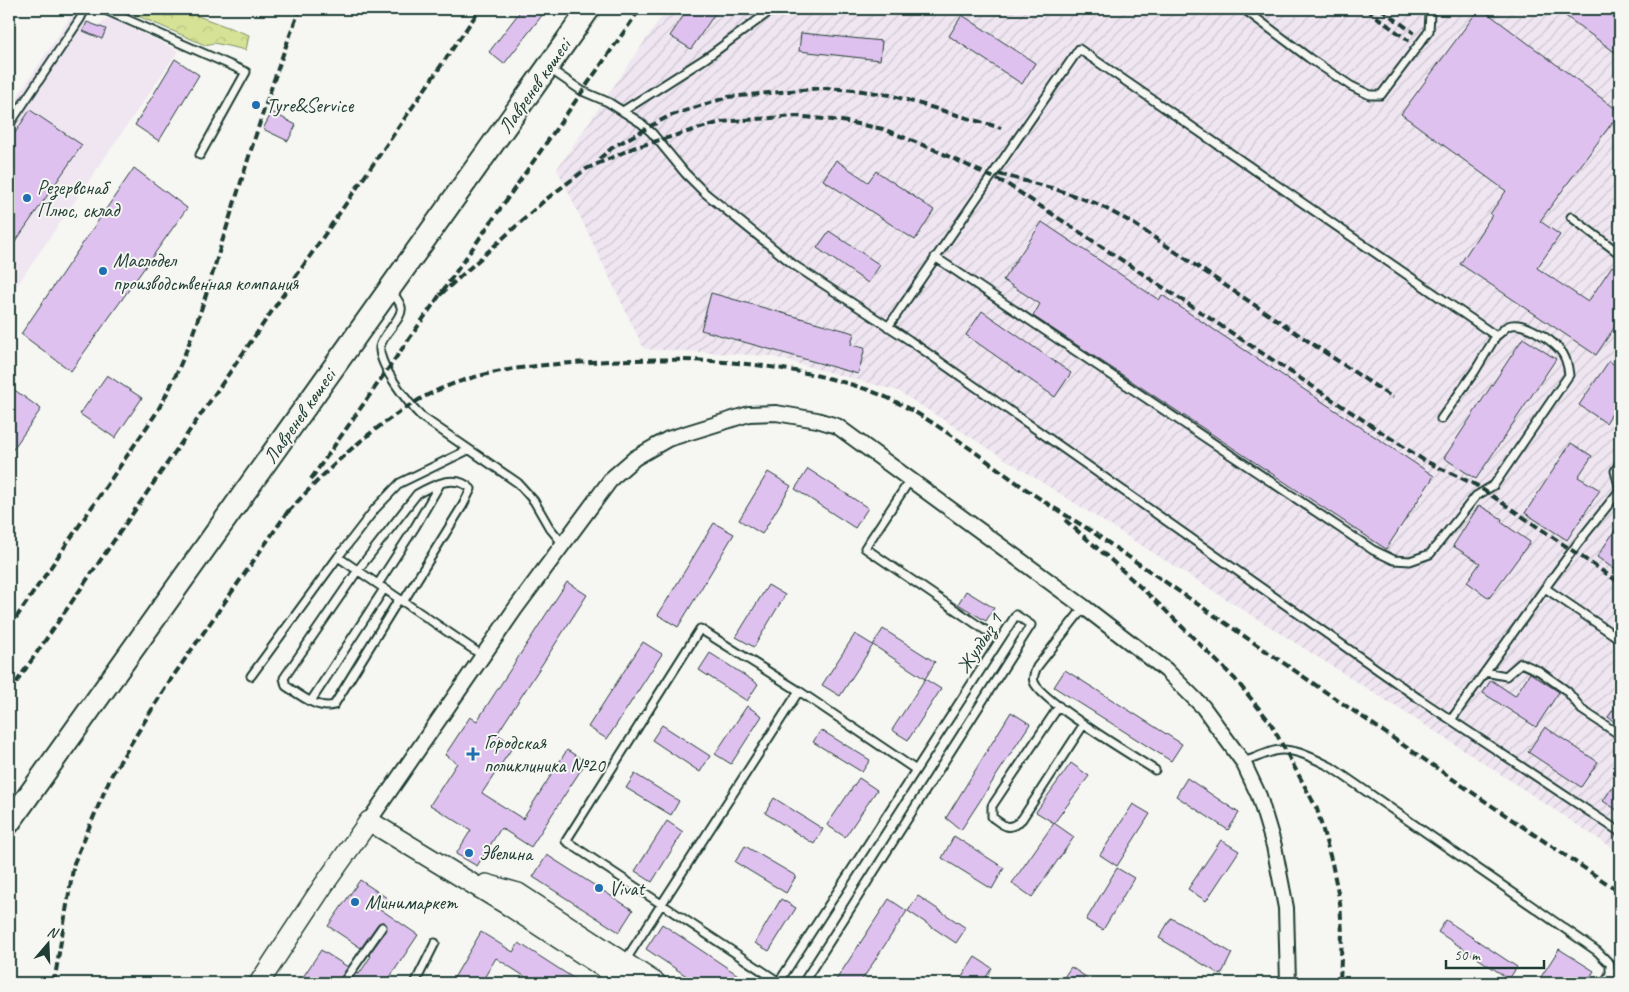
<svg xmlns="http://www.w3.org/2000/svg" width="1629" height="992" viewBox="0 0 1629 992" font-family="Caveat,sans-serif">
  <defs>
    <pattern id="industrial-furrows" width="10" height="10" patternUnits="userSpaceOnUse" patternTransform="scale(1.25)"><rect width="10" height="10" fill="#efe6f1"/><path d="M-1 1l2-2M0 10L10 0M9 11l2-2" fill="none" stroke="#ccc6cf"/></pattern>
    <pattern id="forest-crowns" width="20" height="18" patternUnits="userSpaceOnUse" patternTransform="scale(1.25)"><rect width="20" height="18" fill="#d6e396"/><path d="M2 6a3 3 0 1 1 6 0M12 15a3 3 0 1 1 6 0" fill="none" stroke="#b7c482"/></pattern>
  </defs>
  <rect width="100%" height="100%" fill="#f6f6f2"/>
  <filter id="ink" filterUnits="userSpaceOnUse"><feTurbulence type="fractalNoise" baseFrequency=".02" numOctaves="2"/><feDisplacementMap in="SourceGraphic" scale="10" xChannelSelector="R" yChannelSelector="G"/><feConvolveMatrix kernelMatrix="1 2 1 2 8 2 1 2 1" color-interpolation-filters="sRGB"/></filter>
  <g filter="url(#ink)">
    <!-- built -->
    <path fill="#efe6f1" d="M72 15 97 26 110 17 178 51 9 297V109Z"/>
    <!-- industrial -->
    <path fill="url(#industrial-furrows)" d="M667 9H1620V853L1450 741 898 391 770 356 644 349 557 169Z"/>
    <!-- forest -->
    <path fill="url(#forest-crowns)" stroke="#7a9065" d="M122 9H179L249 35 246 50 214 43 205 45Z"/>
    <!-- building -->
    <path fill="#dfc1ef" stroke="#1f3d34" d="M522 9H547L504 64 489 52Z
      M688 9H718L691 49 670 36Z
      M1479 9H1482L1620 112 1540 221 1560 235 1537 268 1588 302 1612 266 1620 272V319L1596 355 1460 264 1492 215 1490 214 1506 191 1401 114Z
      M1556 9H1620V56Z
      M962 15 1035 63 1022 84 949 36Z
      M87 22 106 29 102 39 83 31Z
      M801 33 882 41 880 60 799 51Z
      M175 59 199 75 159 141 135 125Z
      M30 110 82 145 9 251V142Z
      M272 112 296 125 288 141 263 129Z
      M836 160 868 182 876 171 934 210 915 240 823 180Z
      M134 168 187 208 71 371 21 334Z
      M1042 222 1159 300 1162 295 1434 476 1386 549 1033 316 1040 304 1003 280Z
      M829 231 880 265 868 283 817 248Z
      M711 293 854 333 851 345 865 348 858 374 701 330Z
      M982 311 1071 373 1055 397 966 335Z
      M1523 338 1556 359 1476 479 1444 458Z
      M1609 361 1620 369V401L1606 423 1579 405Z
      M107 375 142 398 115 438 80 414Z
      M9 386 41 409 9 455Z
      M1571 443 1592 456 1578 477 1600 490 1567 540 1525 513Z
      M808 469 868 508 855 528 795 489Z
      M768 472 791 486 762 534 739 520Z
      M1479 505 1502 519 1501 522 1530 542 1489 598 1467 582 1480 563 1453 546Z
      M714 523 734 534 678 627 658 615Z
      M1620 523V573L1597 557Z
      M567 582 587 595 497 734 514 745 482 793 523 819 567 750 586 762 531 847 501 828 477 866 456 854 471 830 430 805 457 763 445 755 470 717 477 721Z
      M768 585 785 595 754 647 736 637Z
      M966 591 994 608 986 621 958 604Z
      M883 629 935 662 925 679 873 645Z
      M855 634 873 645 840 696 822 685Z
      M643 642 662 654 607 739 588 727Z
      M710 653 758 684 747 701 699 670Z
      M1065 670 1182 744 1171 761 1054 687Z
      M1530 673 1559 692 1536 727 1483 693 1491 680 1515 696Z
      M925 679 941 689 908 740 892 730Z
      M1620 700V726L1608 717Z
      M747 706 762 716 731 764 715 754Z
      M1011 712 1030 724 961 830 946 818Z
      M662 725 710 756 700 772 652 740Z
      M1545 727 1598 762 1581 787 1528 752Z
      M821 730 870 760 862 772 813 742Z
      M1071 763 1089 776 1054 823 1036 812Z
      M635 774 679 801 671 815 626 788Z
      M1620 776V812L1603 801Z
      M859 778 877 790 845 837 827 825Z
      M1187 778 1239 813 1228 830 1176 796Z
      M774 798 823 829 814 844 765 813Z
      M1133 804 1150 814 1117 866 1100 855Z
      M667 821 683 832 652 882 635 871Z
      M1054 823 1074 837 1032 897 1012 883Z
      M954 836 1004 868 992 889 942 858Z
      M1221 840 1239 851 1206 901 1188 889Z
      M745 846 796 876 786 893 735 862Z
      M547 855 633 910 619 932 533 877Z
      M1117 868 1134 878 1103 930 1086 920Z
      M360 880 387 898 380 909 418 935 386 983H349L356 973 359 974 371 956 369 954 387 930 385 923 382 922 378 924 361 948 328 926Z
      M918 896 966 928 956 943 908 911Z
      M781 899 796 908 769 951 755 943Z
      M889 899 907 911 860 983H834Z
      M1171 918 1232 953 1221 975 1159 938Z
      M1446 920 1517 967 1509 979 1438 932Z
      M662 924 750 983H697L646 949Z
      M481 932 513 952 519 943 581 983H535L496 958 481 983H451Z
      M1559 949 1594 971 1586 983H1537Z
      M321 950 348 967 338 983H299Z
      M975 957 992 968 982 983H958Z
      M1071 967 1095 983H1060Z"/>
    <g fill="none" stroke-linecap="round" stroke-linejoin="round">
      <!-- lane casing -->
      <g stroke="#1f3d34" stroke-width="11">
        <path id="lane" d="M103 9 246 72 200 155
          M1244 9 1309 58 1351 86 1370 95H1381L1429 31 1430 13 1433 9
          M550 69 582 91 608 102 641 123 652 133 685 173 705 193 794 265 909 340 1418 698 1620 832
          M623 111 706 58 773 9
          M9 125 80 19 85 9
          M1571 217 1620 254
          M935 257 1373 550 1394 560 1410 561 1430 554 1476 496 1494 485 1569 375C1568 366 1566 356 1560 350 1550 339 1523 320 1508 326 1504 328 1500 334 1496 336
          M391 290C394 295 400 302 401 307 404 318 382 334 380 347 378 365 409 404 422 417L518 483 534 501 549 527 563 544
          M888 327 1079 49 1496 336 1475 371 1441 419
          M1620 463 1615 471 1620 489
          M910 480 865 548 985 630
          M338 557 375 509 400 483 468 450
          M378 584 415 527 440 484
          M1545 588 1578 543 1620 490
          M399 599 334 705C318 710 300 695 286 686L284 678 358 570 417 494C433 485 456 473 471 489L463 505 403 602
          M1084 607 1037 667C1035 672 1032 676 1034 682 1041 701 1133 756 1155 770
          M1485 672 1506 676 1521 663 1539 671 1567 691 1582 710 1620 735
          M251 676 338 557 483 656
          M799 691 916 770
          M311 701 384 589
          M1059 706 992 806V817C1004 826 1009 832 1022 819L1084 724
          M1451 720 1545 588 1620 639
          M1243 762C1253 759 1263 754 1274 751 1292 746 1315 759 1331 767L1597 951 1610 964V974L1604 983
          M625 961 799 691 700 629 566 841 779 982 781 983
          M1610 974 1620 972
          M779 982 1016 615 1031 625 803 983
          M343 983 382 927
          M415 983 435 943"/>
      </g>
      <!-- street casing -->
      <g stroke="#1f3d34" stroke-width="18">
        <path id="street" d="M369 821 515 609 612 478 635 458 668 439 749 414 776 413 817 420 837 426 1084 607 1166 670 1203 707 1243 762 1259 796 1274 846 1286 908 1288 983"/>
      </g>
      <!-- secondary casing -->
      <g stroke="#1f3d34" stroke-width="22">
        <path id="secondary" d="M486 884 518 893 656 983
          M259 983 323 886 369 821 509 906 627 983"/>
      </g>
      <!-- primary casing -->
      <g stroke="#1f3d34" stroke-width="25">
        <path id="primary" d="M9 823 589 9"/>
      </g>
      <!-- lane -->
      <use href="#lane" stroke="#f6f6f2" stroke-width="7"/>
      <!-- street -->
      <use href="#street" stroke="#f6f6f2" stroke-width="14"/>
      <!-- secondary -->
      <use href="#secondary" stroke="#f6f6f2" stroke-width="19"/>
      <!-- primary -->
      <use href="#primary" stroke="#f6f6f2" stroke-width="21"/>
      <!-- rail -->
      <path stroke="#1f3d34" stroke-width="4" stroke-dasharray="8 4" stroke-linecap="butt" d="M1366 9 1409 41
        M1381 9 1414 33
        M599 159 613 147 669 116 728 97 822 88 855 90 890 95 1001 128
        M999 174 1055 189 1095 203 1131 222 1393 398
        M440 295 545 200 586 169 633 148 721 122 795 116 842 121 883 129 933 149 1007 184 1425 461 1476 485 1620 583
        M311 479 640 9
        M288 512C326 470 367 431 417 401 468 370 533 365 591 362 666 357 741 359 815 375 840 381 864 387 888 398 939 422 984 460 1030 492 1050 506 1071 518 1091 531L1511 819 1620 892
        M1065 520 1111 560 1162 607 1235 679 1270 722 1317 809 1332 863 1340 903 1342 933 1340 983
        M9 628 155 415C187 361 204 302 222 242 247 164 270 85 300 9
        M9 693 480 9
        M54 983 74 863 111 776 167 685 291 507"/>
    </g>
  </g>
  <!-- markers -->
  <g fill="#1f6fb2" stroke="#f6f6f2" stroke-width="2">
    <circle cx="256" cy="105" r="5"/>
    <circle cx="27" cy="198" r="5"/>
    <circle cx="103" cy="271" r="5"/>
    <path d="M470.5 746.5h5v5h5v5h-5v5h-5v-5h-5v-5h5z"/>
    <circle cx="469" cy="853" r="5"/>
    <circle cx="599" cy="888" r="5"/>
    <circle cx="355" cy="902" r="5"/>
  </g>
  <g text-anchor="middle" stroke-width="4" stroke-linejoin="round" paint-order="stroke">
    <!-- street labels -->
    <g font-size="20" fill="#1f3d34" stroke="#f6f6f2">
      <text transform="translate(534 86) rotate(-55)" y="7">Лавренев көшесі</text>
      <text transform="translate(299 416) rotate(-55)" y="7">Лавренев көшесі</text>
      <text transform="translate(979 643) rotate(-57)" y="7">Жулдыз 1</text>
    </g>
    <!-- poi labels -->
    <g font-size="20" fill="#1f3d34" stroke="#f6f6f2" text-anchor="start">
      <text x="266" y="112">Tyre&amp;Service</text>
      <text x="37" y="194">Резервснаб<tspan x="37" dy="23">Плюс, склад</tspan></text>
      <text x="113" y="267">Маслодел<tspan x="113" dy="23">производственная компания</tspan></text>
      <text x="484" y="749">Городская<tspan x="484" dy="23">поликлиника №20</tspan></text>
      <text x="479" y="860">Эвелина</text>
      <text x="609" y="895">Vivat</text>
      <text x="365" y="909">Минимаркет</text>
    </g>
  </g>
  <!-- margin -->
  <rect width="1629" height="992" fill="none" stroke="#f6f6f2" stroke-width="30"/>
  <rect x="15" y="15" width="1599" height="962" fill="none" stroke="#1f3d34" stroke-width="2" filter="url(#ink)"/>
  <!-- north arrow -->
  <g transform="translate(48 944) rotate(19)" stroke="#f6f6f2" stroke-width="4" paint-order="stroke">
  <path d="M0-4L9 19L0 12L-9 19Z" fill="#1f3d34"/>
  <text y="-8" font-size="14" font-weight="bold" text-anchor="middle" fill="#1f3d34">N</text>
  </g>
  <!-- scale -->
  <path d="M1446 960v8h98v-8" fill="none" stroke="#1f3d34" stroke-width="2.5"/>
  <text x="1454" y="960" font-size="15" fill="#1f3d34" stroke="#f6f6f2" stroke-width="4" paint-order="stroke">50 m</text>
</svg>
